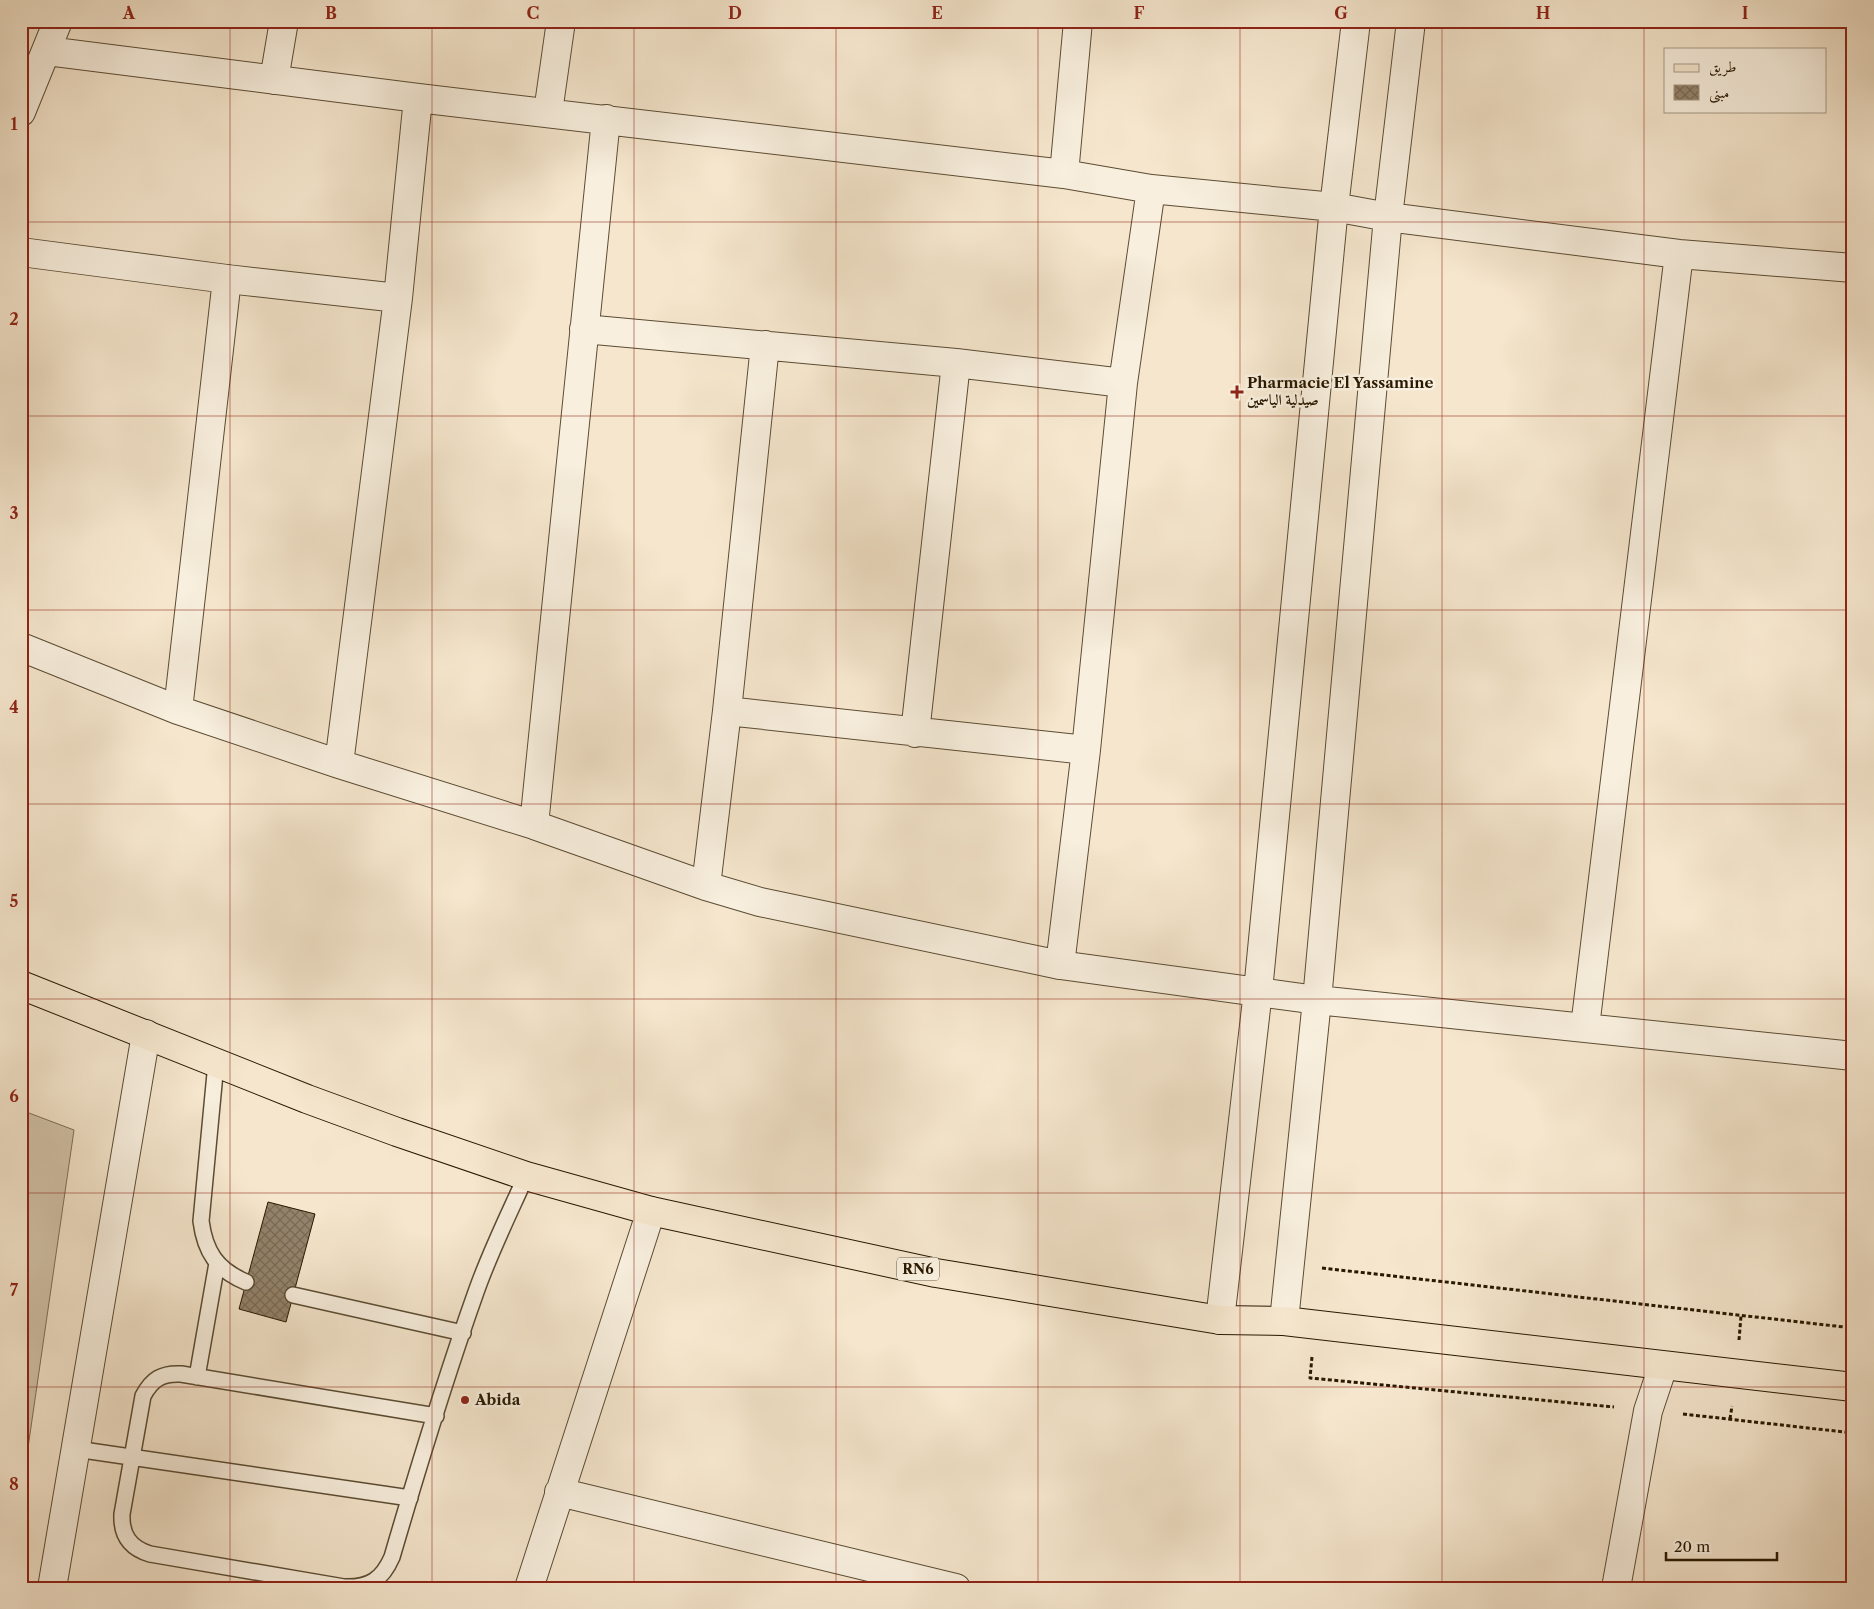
<svg xmlns="http://www.w3.org/2000/svg" width="1874" height="1609" viewBox="0 0 1874 1609" font-family="'Libre Caslon Text',Amiri,serif">
  <defs>
    <pattern id="building-cross-hatch" width="8" height="8" patternUnits="userSpaceOnUse" patternTransform="scale(1.25)"><rect width="8" height="8" fill="#93836b"/><path d="M0 0l8 8M0 8l8-8" fill="none" stroke="#786a56"/></pattern>
  </defs>
  <rect width="100%" height="100%" fill="#f5e6cd"/>
  <filter id="stains"><feTurbulence type="fractalNoise" baseFrequency=".004" numOctaves="4"/><feColorMatrix values="0 0 0 0 .2 0 0 0 0 .09 0 0 0 0 .02 0 0 0 .5 -.17"/></filter>
  <radialGradient id="worn" r=".72"><stop offset=".6" stop-color="#630" stop-opacity="0"/><stop offset="1" stop-color="#630" stop-opacity=".3"/></radialGradient>
  <!-- pitch -->
  <path fill="#d2c3aa" stroke="#7d6e55" d="M21 1110 74 1130 21 1496Z"/>
  <!-- building -->
  <path fill="url(#building-cross-hatch)" stroke="#281800" d="M268 1202 315 1214 286 1322 239 1309Z"/>
  <g fill="none" stroke-linecap="round" stroke-linejoin="round">
    <!-- service casing -->
    <g stroke="#5b4c33" stroke-width="18">
      <path id="service" d="M216 1063 201 1221C205 1252 217 1270 246 1282
        M293 1295 463 1333
        M197 1377 217 1263
        M436 1416 181 1374C162 1373 152 1379 143 1396L122 1514C121 1535 130 1548 150 1554L344 1587C369 1588 382 1580 392 1557 418 1468 445 1379 476 1292 490 1252 509 1214 526 1176
        M76 1449 410 1498"/>
    </g>
    <!-- minor casing -->
    <g stroke="#5b4c33" stroke-width="30">
      <path id="minor" d="M47 51 418 98 1064 174 1151 189 1334 207 1388 217 1679 254 1853 268
        M274 80 284 21
        M21 112 58 21
        M548 112 561 21
        M1064 174 1078 21
        M21 252 227 279 398 298
        M584 329 956 363 1123 383
        M21 647 178 710 339 764 534 825 706 886 760 902 1060 965 1317 1000 1853 1056
        M178 710 227 279
        M727 711 1086 750
        M915 733 956 363
        M339 764 398 298 418 98
        M534 825 606 119
        M706 886 727 711 765 345
        M1060 965 1086 750 1123 383 1151 189
        M1585 1027 1679 254
        M1220 1320 1258 991 1334 207 1356 21
        M1284 1321 1317 1000 1388 217 1411 21
        M559 1492 956 1588
        M52 1588 146 1034
        M529 1588 651 1211
        M1616 1588 1648 1411 1663 1366"/>
    </g>
    <!-- primary casing -->
    <g stroke="#281800" stroke-width="30">
      <path id="primary" d="M21 985 307 1099 397 1132 526 1176 651 1211 936 1273 1220 1320 1284 1321 1853 1387"/>
    </g>
    <!-- path -->
    <path stroke="#281800" stroke-width="3" stroke-dasharray="4 2.5" stroke-linecap="butt" d="M1322 1268 1853 1328
      M1739 1340 1741 1316
      M1312 1357 1310 1378 1614 1407
      M1683 1414 1853 1433
      M1730 1419 1732 1406"/>
    <!-- service -->
    <use href="#service" stroke="#f8efde" stroke-width="15"/>
    <!-- minor -->
    <use href="#minor" stroke="#f8efde" stroke-width="28"/>
    <!-- primary -->
    <use href="#primary" stroke="#f5e6cd" stroke-width="28"/>
  </g>
  <!-- grid -->
  <path fill="none" stroke="#8f2418" stroke-width="1" stroke-opacity="0.55" d="M230 21V1588M432 21V1588M634 21V1588M836 21V1588M1038 21V1588M1240 21V1588M1442 21V1588M1644 21V1588M21 222H1853M21 416H1853M21 610H1853M21 804H1853M21 999H1853M21 1193H1853M21 1387H1853"/>
  <!-- markers -->
  <g fill="#8f2418" stroke="#f8efde" stroke-width="2">
    <path d="M1234.5 384.5h5v5h5v5h-5v5h-5v-5h-5v-5h5z"/>
    <circle cx="465" cy="1400" r="5"/>
  </g>
  <g text-anchor="middle" stroke-width="5" stroke-linejoin="round" paint-order="stroke">
    <!-- shield labels -->
    <rect fill="#f8efde" stroke="#665843" stroke-width="1" x="897" y="1257.5" width="42" height="23" rx="4"/>
    <g font-size="14" font-weight="bold" fill="#281800">
      <text x="918" y="1274">RN6</text>
    </g>
    <!-- poi labels -->
    <g font-size="15" font-weight="bold" fill="#281800" stroke="#f8efde" text-anchor="start">
      <text x="1247" y="388">Pharmacie El Yassamine<tspan x="1247" dy="17">صيدلية الياسمين</tspan></text>
      <text x="475" y="1405">Abida</text>
    </g>
  </g>
  <!-- margin -->
  <rect width="1874" height="1609" fill="none" stroke="#f5e6cd" stroke-width="55"/>
  <!-- legend -->
  <rect x="1664" y="48" width="162" height="65" fill="#f8efde" stroke="#a59985"/>
  <rect x="1674" y="64" width="25" height="8" fill="#f5e6cd" stroke="#a59985"/>
  <text x="1709" y="72" font-size="15" fill="#281800">طريق</text>
  <rect x="1674" y="85" width="25" height="15" fill="url(#building-cross-hatch)" stroke="#a59985"/>
  <text x="1709" y="98" font-size="15" fill="#281800">مبنى</text>
  <!-- scale -->
  <path d="M1666 1552v8h111v-8" fill="none" stroke="#281800" stroke-width="2.5"/>
  <text x="1674" y="1552" font-size="15" fill="#281800" stroke="#f8efde" stroke-width="4" paint-order="stroke">20 m</text>
  <rect x="28" y="28" width="1818" height="1554" fill="none" stroke="#8f2418" stroke-width="2"/>
  <g font-size="16" text-anchor="middle" font-weight="bold" fill="#8f2418">
    <text x="129" y="19">A</text>
    <text x="331" y="19">B</text>
    <text x="533" y="19">C</text>
    <text x="735" y="19">D</text>
    <text x="937" y="19">E</text>
    <text x="1139" y="19">F</text>
    <text x="1341" y="19">G</text>
    <text x="1543" y="19">H</text>
    <text x="1745" y="19">I</text>
    <text x="14" y="130">1</text>
    <text x="14" y="325">2</text>
    <text x="14" y="519">3</text>
    <text x="14" y="713">4</text>
    <text x="14" y="907">5</text>
    <text x="14" y="1102">6</text>
    <text x="14" y="1296">7</text>
    <text x="14" y="1490">8</text>
  </g>
  <rect width="100%" height="100%" filter="url(#stains)"/>
  <rect width="100%" height="100%" fill="url(#worn)"/>
</svg>
